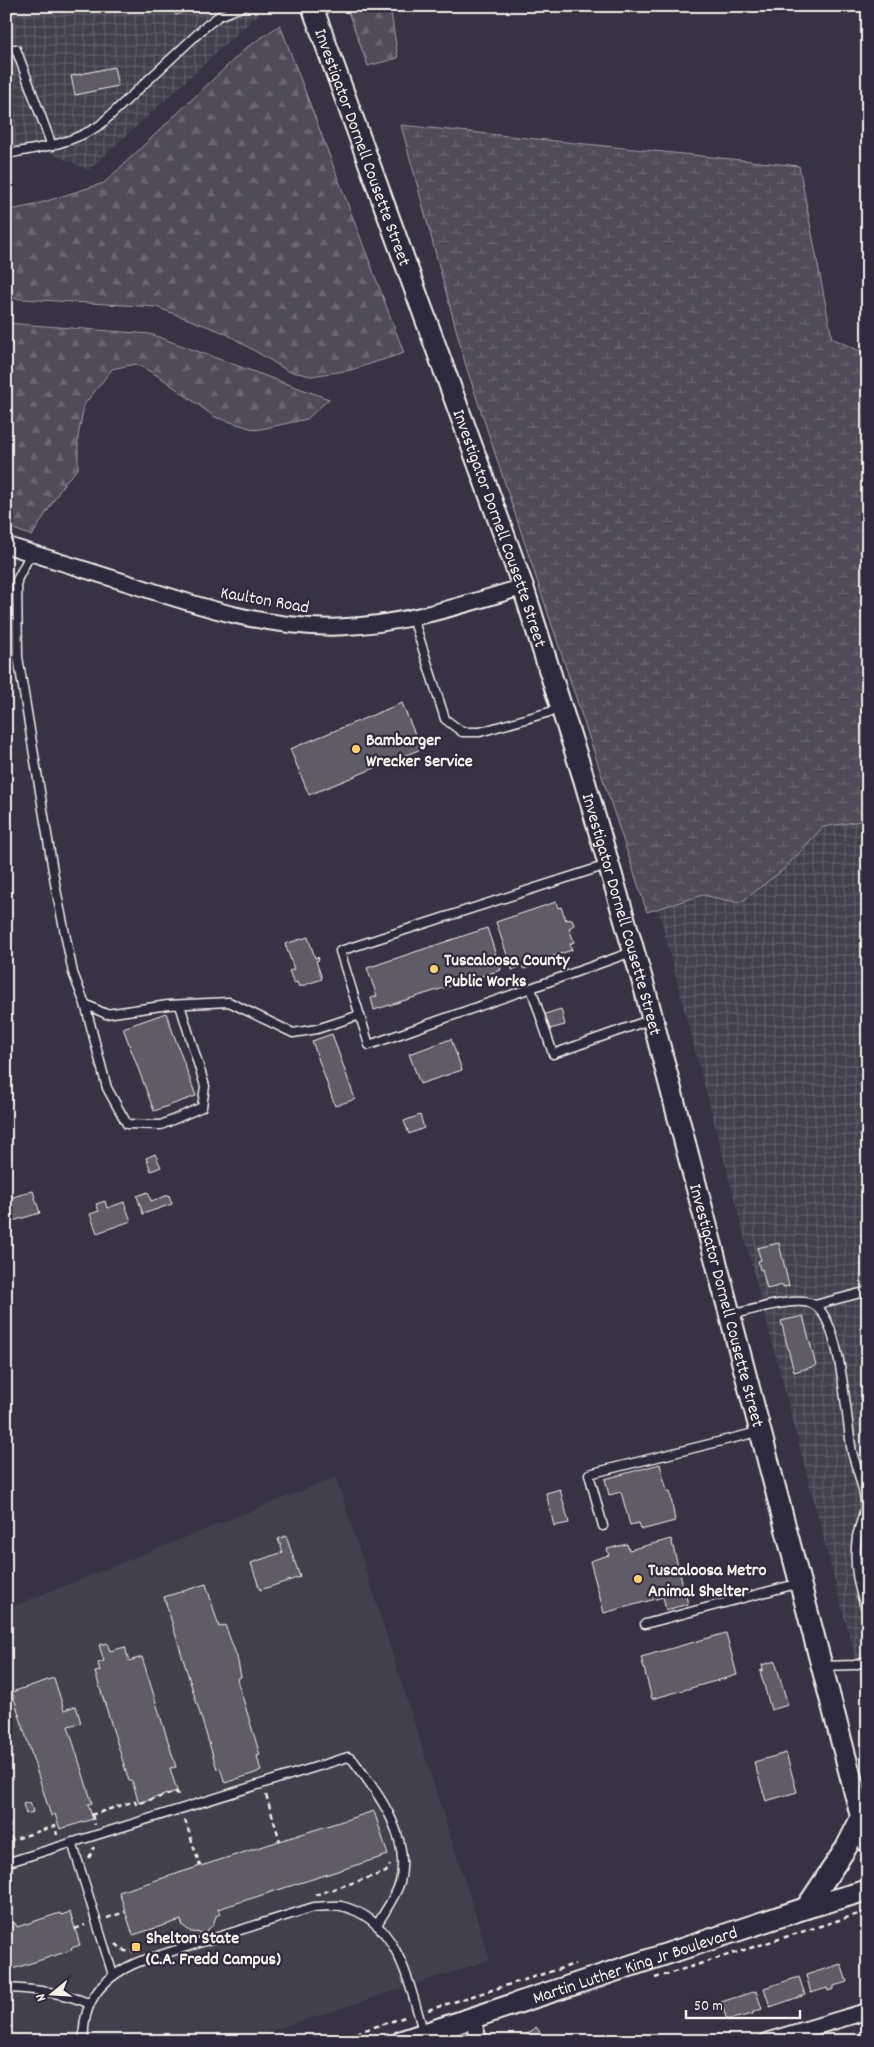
<svg xmlns="http://www.w3.org/2000/svg" width="874" height="2047" viewBox="0 0 874 2047" font-family="Dekko,sans-serif">
  <defs>
    <pattern id="industrial-grid" width="8" height="8" patternUnits="userSpaceOnUse" patternTransform="scale(1.25)"><rect width="8" height="8" fill="#433f4e"/><path d="M0 4h8M4 0v8" fill="none" stroke="#5f5b68"/></pattern>
    <pattern id="forest-firs" width="22" height="20" patternUnits="userSpaceOnUse" patternTransform="scale(1.25)"><rect width="22" height="20" fill="#504b59"/><path d="M5 1l3.5 6h-7zM16 11l3.5 6h-7z" fill="#6a6571"/></pattern>
    <pattern id="wetland-marsh" width="20" height="14" patternUnits="userSpaceOnUse" patternTransform="scale(1.25)"><rect width="20" height="14" fill="#504b59"/><path d="M1 5h8M5 5V1M11 12h8M15 12V8" fill="none" stroke="#6a6571"/></pattern>
  </defs>
  <rect width="100%" height="100%" fill="#373244"/>
  <filter id="ink" filterUnits="userSpaceOnUse"><feTurbulence type="fractalNoise" baseFrequency=".02" numOctaves="2"/><feDisplacementMap in="SourceGraphic" scale="10" xChannelSelector="R" yChannelSelector="G"/><feConvolveMatrix kernelMatrix="1 2 1 2 8 2 1 2 1" color-interpolation-filters="sRGB"/></filter>
  <g filter="url(#ink)">
    <!-- built -->
    <path fill="#433f4e" d="M336 1477 490 1960 240 2041H6V1609Z"/>
    <!-- industrial -->
    <path fill="url(#industrial-grid)" d="M6 6H261L263 10 89 170 37 147 6 151Z
      M868 820V1707L658 909 703 895 740 903 784 869 823 827Z"/>
    <!-- forest -->
    <path fill="url(#forest-firs)" stroke="#a29ea0" d="M346 6H390L398 58 368 66Z
      M280 25 404 353 351 370 311 376 288 371 225 333 156 307 6 298V211L34 205 104 183 246 48Z
      M6 323 150 334 329 399 307 419 256 430 215 417 160 377 136 364 112 369 84 405 78 437V469L65 482 32 536 6 526Z"/>
    <!-- wetland -->
    <path fill="url(#wetland-marsh)" stroke="#a29ea0" d="M401 125 799 166 832 338 868 355V820L823 827 784 869 740 903 703 895 647 912 466 366Z"/>
    <!-- building -->
    <path fill="#5f5c67" stroke="#f4f1e8" d="M173 6H201L176 15Z
      M114 67 118 86 75 95 71 76Z
      M402 703 421 749 309 795 290 749Z
      M556 902 558 908 561 907 566 920 572 919 574 925 569 928 574 942 570 944 572 950 529 964 530 967 524 969 521 966 512 970 496 922Z
      M487 928 501 970 374 1010 371 998 377 996 367 968Z
      M308 937 315 958 318 957 319 960 316 961 322 979 299 987 297 982 294 983 289 971 294 969 285 944Z
      M561 1009 565 1025 550 1029 545 1014Z
      M166 1013 196 1096 154 1111 123 1028Z
      M332 1034 355 1099 335 1106 312 1041Z
      M451 1039 462 1070 420 1084 409 1054Z
      M420 1115 424 1128 409 1134 404 1121Z
      M155 1154 161 1167 151 1171 146 1158Z
      M33 1191 40 1213 6 1223V1199Z
      M148 1192 151 1201 169 1195 172 1204 143 1214 137 1196Z
      M105 1201 107 1208 124 1202 131 1221 97 1233 90 1214 99 1211 96 1204Z
      M779 1243 789 1286 783 1287V1285L767 1289 762 1269 760 1270 758 1261 761 1260 757 1248Z
      M803 1316 816 1366 794 1372 781 1321Z
      M660 1464 667 1491H670L675 1521 641 1530 639 1523 630 1525 621 1492 609 1495 605 1479Z
      M560 1489 569 1523 554 1526 546 1493Z
      M286 1536 300 1577 260 1590 251 1563 283 1552 278 1539Z
      M671 1539 688 1604 666 1610 663 1597 604 1613 590 1561 609 1555 607 1549 627 1544 629 1550Z
      M206 1584 219 1627 225 1625 237 1657 241 1677 237 1679 260 1755 257 1756 261 1771 225 1783 220 1768 217 1769 164 1597Z
      M726 1633 737 1675 652 1699 641 1657Z
      M107 1643 110 1651 125 1647 129 1661 142 1657 176 1767 170 1768 177 1791 139 1803 132 1781H129L95 1672 100 1671 98 1663 104 1661 99 1645Z
      M775 1661 788 1705 771 1710 760 1671 763 1670 762 1665Z
      M54 1678 64 1710 76 1706 81 1723 68 1726 92 1803 88 1804 93 1819 60 1829 55 1814 51 1816 12 1692Z
      M786 1753 797 1792 766 1801 754 1762Z
      M30 1802 33 1812 26 1814 23 1804Z
      M374 1811 388 1855 218 1909 220 1914 216 1916 213 1925 204 1933 191 1932 183 1926 181 1920 133 1935 119 1892Z
      M6 1812 11 1828 6 1830Z
      M70 1912 80 1945 71 1948 72 1950 6 1971V1915L9 1924 15 1923 17 1927 60 1913 61 1915Z
      M841 1964 847 1982 834 1986V1989L828 1991 827 1988 811 1993 806 1975Z
      M799 1977 805 1995 770 2007 764 1988Z
      M756 1991 762 2009 753 2012V2014L727 2020 721 2002Z
      M536 2027 547 2041H519Z"/>
    <g fill="none" stroke-linecap="round" stroke-linejoin="round">
      <!-- service casing -->
      <g stroke="#f4f1e8" stroke-width="11">
        <path id="service" d="M16 49 52 146
          M6 154C40 148 71 144 100 125L206 26 219 16 244 6
          M31 553 17 580 18 657 56 889 73 973 85 1004 107 1088 127 1124 161 1125 202 1107 205 1086 180 1005
          M413 618 445 719 462 732H480L560 709
          M632 952 531 988 553 1054 652 1019
          M531 988 369 1045 340 951 607 865
          M85 1004 106 1014 168 1005 229 1002 293 1033 317 1029 360 1015
          M815 1305 868 1291
          M731 1315C749 1311 801 1294 816 1306 842 1326 846 1419 852 1452 856 1468 864 1486 865 1503 865 1514 859 1526 857 1537 853 1565 858 1588 868 1615
          M603 1526 589 1474 758 1432
          M645 1624 800 1583
          M822 1666 854 1665 868 1661
          M72 1842 113 1975
          M6 1863 348 1757 353 1760C379 1795 411 1836 400 1882 396 1896 385 1911 378 1923
          M6 1988C34 1989 62 1992 88 2003
          M84 2041C81 2000 105 1975 141 1961L314 1907C323 1907 333 1905 341 1906 399 1919 409 1985 424 2034"/>
      </g>
      <!-- minor casing -->
      <g stroke="#f4f1e8" stroke-width="19">
        <path id="minor" d="M6 545C51 559 95 573 140 587 204 608 270 629 339 627 402 625 463 605 523 587
          M472 2018 479 2041
          M767 2041 868 2011"/>
      </g>
      <!-- secondary casing -->
      <g stroke="#f4f1e8" stroke-width="24">
        <g id="secondary">
          <path id="s1" d="M312 6 523 587 584 779 645 990 868 1843"/>
          <path d="M806 1908 846 1848 861 1818"/>
          <path id="s2" d="M402 2041 806 1908 868 1890"/>
        </g>
      </g>
      <!-- path -->
      <path stroke="#f4f1e8" stroke-width="2.5" stroke-dasharray="5 4" stroke-linecap="butt" d="M266 1795 280 1841
        M91 1815 135 1801 136 1804 177 1792 179 1798
        M92 1815 95 1825
        M185 1820 200 1866
        M6 1831H9L12 1840 55 1826 57 1835
        M89 1858 94 1847
        M315 1895 386 1872 390 1865
        M107 1918 125 1912
        M75 1929 85 1925
        M116 1944 125 1951 133 1952
        M655 1978 868 1911
        M428 2010 575 1964
        M331 2041 408 2016"/>
      <!-- service -->
      <use href="#service" stroke="#2f2a3d" stroke-width="8"/>
      <!-- minor -->
      <use href="#minor" stroke="#2f2a3d" stroke-width="15"/>
      <!-- secondary -->
      <use href="#secondary" stroke="#2f2a3d" stroke-width="20"/>
    </g>
  </g>
  <!-- markers -->
  <g fill="#ffd166" stroke="#2f2a3d" stroke-width="2">
    <circle cx="356" cy="749" r="5"/>
    <circle cx="434" cy="969" r="5"/>
    <circle cx="638" cy="1579" r="5"/>
    <rect x="131" y="1942" width="10" height="10" rx="2.5"/>
  </g>
  <g text-anchor="middle" stroke-width="4.5" stroke-linejoin="round" paint-order="stroke">
    <!-- street labels -->
    <g font-size="18" fill="#f4f1e8" stroke="#2f2a3d">
      <text dy="6" stroke="none"><textPath href="#s1" startOffset="150">Investigator Dornell Cousette Street</textPath></text>
      <text dy="6" stroke="none"><textPath href="#s1" startOffset="555">Investigator Dornell Cousette Street</textPath></text>
      <text transform="translate(265 599) rotate(10)" y="6">Kaulton Road</text>
      <text dy="6" stroke="none"><textPath href="#s1" startOffset="960">Investigator Dornell Cousette Street</textPath></text>
      <text dy="6" stroke="none"><textPath href="#s1" startOffset="1365">Investigator Dornell Cousette Street</textPath></text>
      <text dy="6" stroke="none"><textPath href="#s2" startOffset="245">Martin Luther King Jr Boulevard</textPath></text>
    </g>
    <!-- poi labels -->
    <g font-size="18" font-weight="bold" fill="#f4f1e8" stroke="#2f2a3d" text-anchor="start">
      <text x="366" y="745">Bambarger<tspan x="366" dy="21">Wrecker Service</tspan></text>
      <text x="444" y="965">Tuscaloosa County<tspan x="444" dy="21">Public Works</tspan></text>
      <text x="648" y="1575">Tuscaloosa Metro<tspan x="648" dy="21">Animal Shelter</tspan></text>
      <text x="146" y="1943">Shelton State<tspan x="146" dy="21">(C.A. Fredd Campus)</tspan></text>
    </g>
  </g>
  <!-- margin -->
  <rect width="874" height="2047" fill="none" stroke="#2f2a3d" stroke-width="25"/>
  <rect x="12" y="12" width="849" height="2022" fill="none" stroke="#f4f1e8" stroke-width="2" filter="url(#ink)"/>
  <!-- north arrow -->
  <g transform="translate(52 1994) rotate(252)" stroke="#2f2a3d" stroke-width="4" paint-order="stroke">
  <path d="M0-4L9 19L0 12L-9 19Z" fill="#f4f1e8"/>
  <text y="-8" font-size="14" font-weight="bold" text-anchor="middle" fill="#f4f1e8">N</text>
  </g>
  <!-- scale -->
  <path d="M686 2010v8h114v-8" fill="none" stroke="#f4f1e8" stroke-width="2.5"/>
  <text x="694" y="2010" font-size="15" fill="#f4f1e8" stroke="#2f2a3d" stroke-width="4" paint-order="stroke">50 m</text>
</svg>
